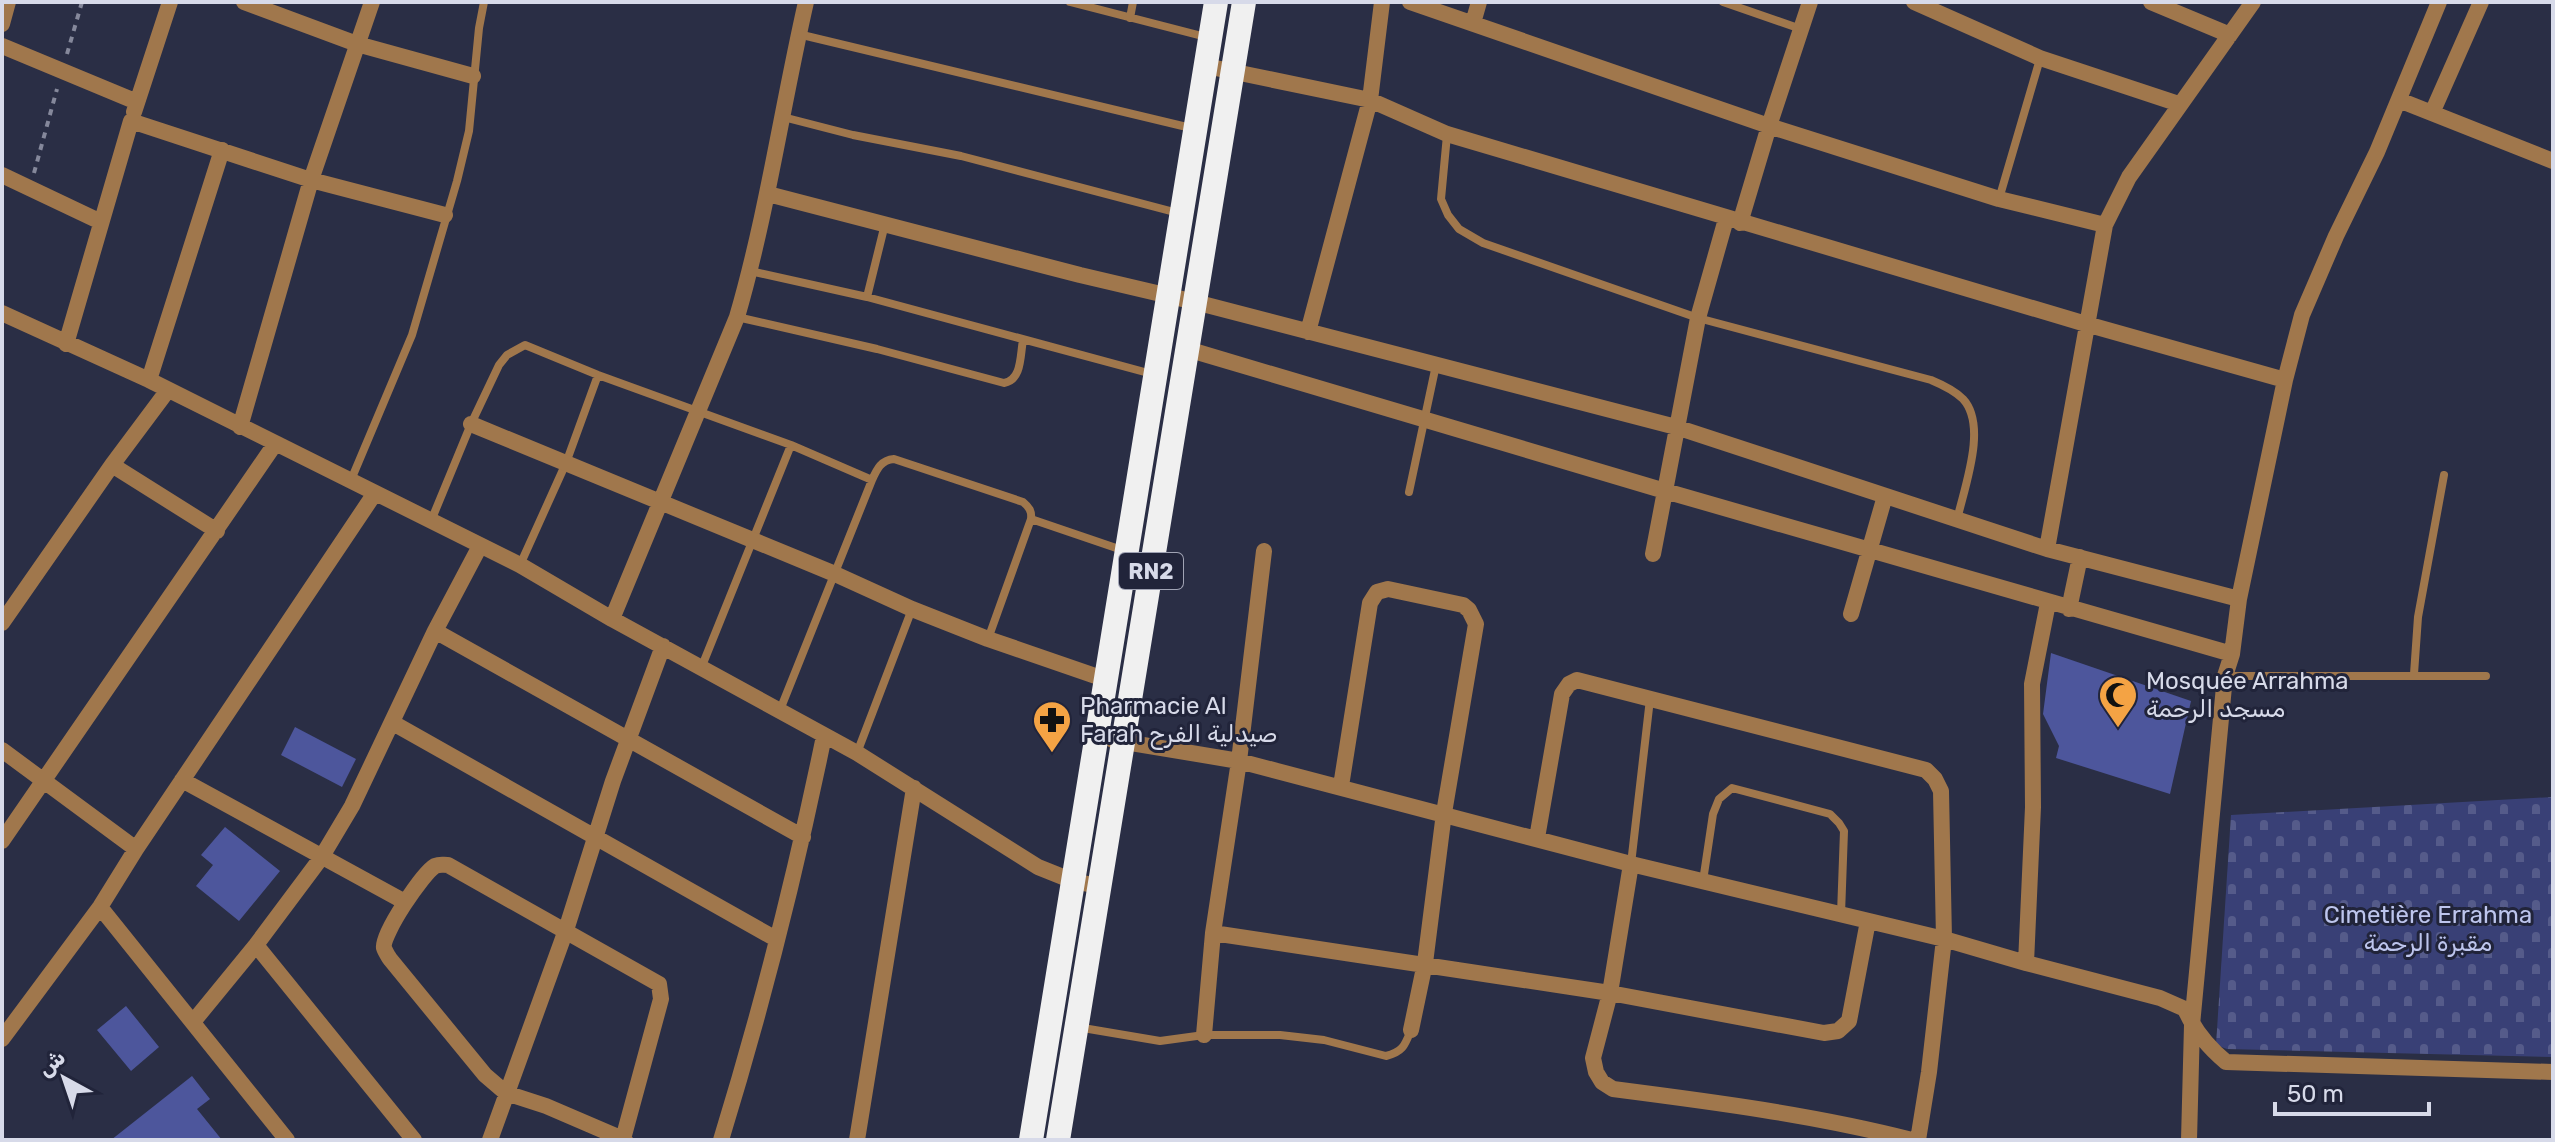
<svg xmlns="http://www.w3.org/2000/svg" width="2555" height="1142" viewBox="0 0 2555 1142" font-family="Rubik,'Noto Sans Arabic',sans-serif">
  <defs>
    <pattern id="cemetery-stones" width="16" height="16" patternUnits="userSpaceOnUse" patternTransform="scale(2)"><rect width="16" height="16" fill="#394076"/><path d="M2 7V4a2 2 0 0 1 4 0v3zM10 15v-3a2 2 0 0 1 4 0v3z" fill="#555b8a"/></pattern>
  </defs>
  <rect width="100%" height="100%" fill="#2a2e45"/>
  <!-- cemetery -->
  <path fill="url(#cemetery-stones)" d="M2553 797V1057L2227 1049 2216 1045 2231 815Z"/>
  <!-- building -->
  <path fill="#4d569c" d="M2051 653 2191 701 2170 794 2056 758 2059 746 2043 714Z
    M295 727 356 759 342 787 281 755Z
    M225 827 280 871 239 921 196 886 213 865 201 855Z
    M126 1006 159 1047 131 1071 97 1030Z
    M192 1076 210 1099 197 1109 222 1140H111Z"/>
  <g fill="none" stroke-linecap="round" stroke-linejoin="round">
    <!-- path -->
    <path stroke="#85889b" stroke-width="4" stroke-dasharray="6 6" stroke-linecap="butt" d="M67 54 82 2
      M34 173 57 89"/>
    <!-- lane -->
    <path stroke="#a0774c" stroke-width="8" d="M1070 2 1206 37
      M1723 2 1801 29
      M1130 18 1133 2
      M798 34 1191 128
      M783 117 853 135 961 156 1178 213
      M1447 135 1441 199 1448 215 1459 229 1483 243 1698 318 1931 380C1943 385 1954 390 1963 399 1988 426 1964 488 1957 520
      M1999 199 2040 59
      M750 271 867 297 1152 374
      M867 297 885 224
      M737 317 877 349 1004 383C1022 380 1020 356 1023 340
      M351 480 412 335 457 181 469 131 479 28 484 2
      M1409 492 1436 365
      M1031 519 1125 551
      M431 521 471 424 499 365 507 355 525 345 598 375 791 445 872 480
      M520 565 566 463 598 375
      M702 666 791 445
      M2414 674 2418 617 2444 475
      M2226 676H2486
      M780 710 872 480C877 469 881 460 894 459L1023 502C1029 507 1032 511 1031 519L988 639
      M857 753 912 609
      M1631 864 1650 699
      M1703 881 1713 814 1719 799 1732 788 1830 814 1839 823 1844 831 1841 914
      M1077 1027 1160 1041 1204 1035H1280L1324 1040 1386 1056C1403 1052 1405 1045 1411 1030"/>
    <!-- street -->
    <path stroke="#a0774c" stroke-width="16" d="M244 2 357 44 473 76
      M1410 2 1769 126 1999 199 2105 225
      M1914 2 2040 58 2179 104
      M2151 2 2230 35
      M1473 23 1479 2
      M2 24 8 2
      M2 46 137 102
      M1206 66 1370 100 1447 134 2086 324 2285 380
      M2399 100 2553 161
      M134 112 170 2
      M2432 113 2481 2
      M2 175 101 222
      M768 194 1080 275 1195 302 1676 427 2047 549 2239 599 2285 380 2302 315 2336 236 2377 152 2439 2
      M1740 223 1769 126 1810 2
      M2 313 149 380 520 565 612 619 857 753 1038 867 1073 881 1098 886
      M1308 332 1370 100 1382 2
      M66 344 131 121 311 180 445 215
      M1187 349 1665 491 2232 654
      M149 380 222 150
      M471 424 835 574 912 609 988 639 1107 680
      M240 427 311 180 372 2
      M112 465 217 531
      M2047 549 2105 225 2129 177 2253 2
      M1653 554 1698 318 1726 219
      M2069 609 2080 557
      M1851 614 1885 496
      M612 619 737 317C767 214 782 107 806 2
      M2 623 112 465 168 390
      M435 631 803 837
      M393 723 776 939
      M1113 740 1239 761 1631 864 1944 939 2026 963 2033 807 2032 684 2048 603
      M2 750 136 849
      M182 780 405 902
      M1341 786 1370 603 1377 592 1388 589 1463 605 1469 610 1476 624 1444 813 1425 963 1411 1030
      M1537 838 1562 694 1569 684 1577 680 1926 770 1935 779 1941 791 1944 939 1929 1072 1918 1140
      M2 841 275 444
      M1631 864 1610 993 1593 1058 1596 1072 1602 1082 1613 1089C1714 1102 1814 1115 1912 1140
      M100 907 287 1140
      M1213 933 1610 993 1824 1033 1838 1031 1849 1021 1868 921
      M256 945 414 1140
      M2026 963 2160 998 2185 1009C2194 1030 2208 1047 2226 1062L2553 1072
      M193 1022 256 945 321 858 352 806 435 631 480 546
      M1204 1035 1213 933 1239 761 1264 551
      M2 1039 100 907 136 849 375 493
      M490 1140 566 930 613 781 663 646
      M623 1140V1139L661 999 659 984 448 865C442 865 440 864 435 866 423 873 381 935 384 948 384 949 389 958 390 959L485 1075 506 1093 546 1106 623 1139 625 1140
      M721 1140C762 1007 796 872 824 736
      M857 1140 914 788
      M2189 1140 2192 1025 2225 676 2232 654 2239 599"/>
    <!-- highway -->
    <path stroke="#f0f0f0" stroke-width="24" d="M1031 1140 1216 2
      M1058 1140 1244 2"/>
  </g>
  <!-- icons -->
  <defs>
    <g id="mosque-pin" transform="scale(2)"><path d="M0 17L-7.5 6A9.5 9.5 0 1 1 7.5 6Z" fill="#f4a344" stroke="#21243a"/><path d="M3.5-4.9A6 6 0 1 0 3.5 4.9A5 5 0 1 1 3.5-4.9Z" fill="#111"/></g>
    <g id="pharmacy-pin" transform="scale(2)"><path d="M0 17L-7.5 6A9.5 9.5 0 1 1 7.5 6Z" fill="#f4a344" stroke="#21243a"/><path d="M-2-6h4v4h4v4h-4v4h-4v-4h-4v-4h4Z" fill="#111"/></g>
  </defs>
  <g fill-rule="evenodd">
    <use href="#mosque-pin" x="2118" y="695"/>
    <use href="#pharmacy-pin" x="1052" y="720"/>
  </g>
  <g text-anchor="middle" stroke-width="6" stroke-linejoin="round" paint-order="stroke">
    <!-- shield labels -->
    <rect fill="#21243a" stroke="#a0a3b4" stroke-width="2" x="1119" y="553" width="64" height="36" rx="6"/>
    <g font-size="22" font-weight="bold" fill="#d7dae9">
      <text x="1151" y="579">RN2</text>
    </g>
    <!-- poi labels -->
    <g font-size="24" fill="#d7dae9" stroke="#21243a" text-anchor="start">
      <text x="2146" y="689">Mosquée Arrahma<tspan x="2146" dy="28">مسجد الرحمة</tspan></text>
      <text x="1080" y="714">Pharmacie Al<tspan x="1080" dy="28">Farah صيدلية الفرح</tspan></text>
    </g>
    <!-- park labels -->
    <g font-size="24" fill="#bdc5ed" stroke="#21243a">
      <text x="2428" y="923">Cimetière Errahma<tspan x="2428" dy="28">مقبرة الرحمة</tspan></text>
    </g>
  </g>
  <!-- border -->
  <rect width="2555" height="1142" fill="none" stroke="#d7dae9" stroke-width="8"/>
  <!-- north arrow -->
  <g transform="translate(64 1078) rotate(320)" stroke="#21243a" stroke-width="6" paint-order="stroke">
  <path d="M0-6L14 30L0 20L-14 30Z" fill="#d7dae9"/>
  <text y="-12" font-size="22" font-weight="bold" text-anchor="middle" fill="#d7dae9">ش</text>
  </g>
  <!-- scale -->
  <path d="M2275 1102v12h154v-12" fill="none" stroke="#d7dae9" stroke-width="4"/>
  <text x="2287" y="1102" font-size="24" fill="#d7dae9" stroke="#21243a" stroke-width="6" paint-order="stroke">50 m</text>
</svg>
